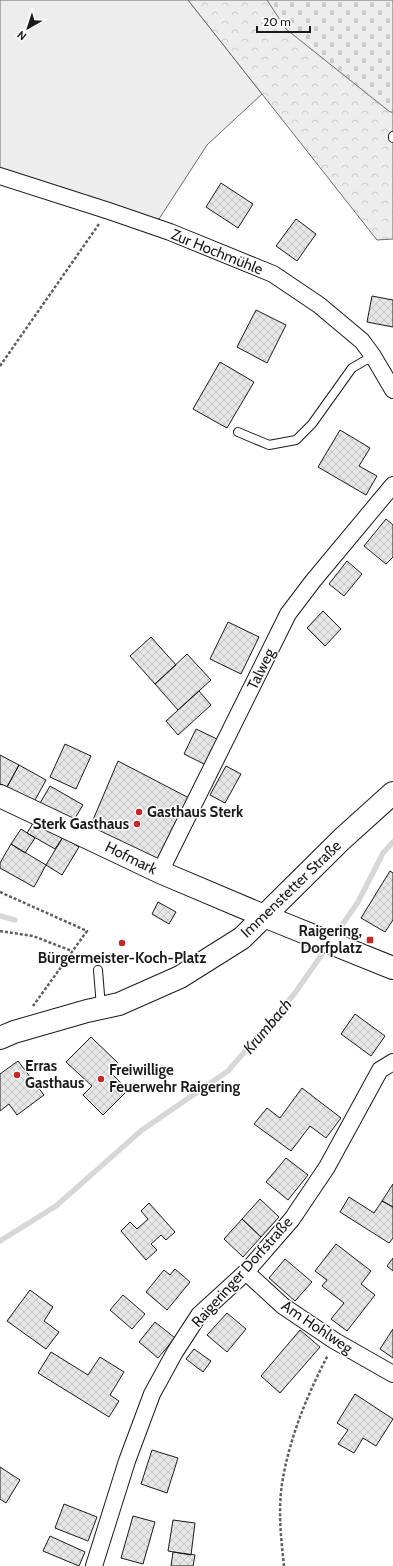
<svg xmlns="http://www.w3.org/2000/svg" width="393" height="1566" viewBox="0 0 393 1566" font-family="Cabin,sans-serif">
  <defs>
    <pattern id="forest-crowns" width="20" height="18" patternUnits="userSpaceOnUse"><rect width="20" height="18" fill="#ededed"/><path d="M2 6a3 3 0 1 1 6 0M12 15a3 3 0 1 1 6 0" fill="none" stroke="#cbcbcb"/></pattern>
    <pattern id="cemetery-stones" width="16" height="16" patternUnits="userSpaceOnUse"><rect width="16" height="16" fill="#ededed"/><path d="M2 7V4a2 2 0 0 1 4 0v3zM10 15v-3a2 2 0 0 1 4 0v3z" fill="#cbcbcb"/></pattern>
    <pattern id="building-cross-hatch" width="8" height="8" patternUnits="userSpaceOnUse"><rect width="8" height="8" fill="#e6e6e6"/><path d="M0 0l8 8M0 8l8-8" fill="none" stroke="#c5c5c5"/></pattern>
  </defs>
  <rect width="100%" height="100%" fill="#fff"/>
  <!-- green -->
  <path fill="#ededed" stroke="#6a6a6a" d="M0 0H188L262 94 207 145 159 219 109 211 0 176Z"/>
  <!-- forest -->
  <path fill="url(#forest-crowns)" stroke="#6a6a6a" d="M188 0H393V239L377 240Z"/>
  <!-- cemetery -->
  <path fill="url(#cemetery-stones)" stroke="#6a6a6a" d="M267 0H393V112H390L286 29Z"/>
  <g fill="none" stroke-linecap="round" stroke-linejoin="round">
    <!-- stream -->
    <path stroke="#d7d7d7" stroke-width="5.5" d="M0 916 15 920
      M333 938 358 902 383 853 393 842
      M0 1241 56 1206 142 1130 228 1071 295 993 327 947"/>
  </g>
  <!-- building -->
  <path fill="url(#building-cross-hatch)" stroke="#1a1a1a" d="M221 183 253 204 238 228 206 207Z
    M296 219 316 234 297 261 276 246Z
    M372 296 393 300V327L367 322Z
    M256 310 286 325 267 363 237 347Z
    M220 362 254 382 227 428 193 409Z
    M340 430 370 448 359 466 377 476 366 495 318 467Z
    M386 519 393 525V557L386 564 364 546Z
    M347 561 362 574 344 596 329 584Z
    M323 611 341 629 325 646 307 628Z
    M228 622 259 637 241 674 210 659Z
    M151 637 176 665 155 684 130 656Z
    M187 654 211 680 178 710 155 684Z
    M199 691 211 705 178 735 166 721Z
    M196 729 219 740 206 765 184 754Z
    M65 744 91 756 76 789 50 777Z
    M0 755 19 765 7 787 0 784Z
    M118 761 189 798 158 859 90 827Z
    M19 765 46 780 34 802 7 787Z
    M226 766 241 774 225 803 210 795Z
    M50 786 83 805 72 823 39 805Z
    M35 820 63 837 55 849 27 833Z
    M21 829 35 838 25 853 11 844Z
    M63 837 79 847 62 875 46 865Z
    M11 844 46 865 34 887 0 868V863Z
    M390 871 393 873V920L385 932 361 918Z
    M158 902 176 912 169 924 152 914Z
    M355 1014 385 1036 371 1056 341 1034Z
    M91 1037 118 1063 110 1072 128 1090 103 1115 83 1095 92 1086 66 1062Z
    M18 1061 44 1095 17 1115 9 1104 0 1111V1074Z
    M302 1088 341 1118 326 1138 310 1126 291 1151 254 1124 267 1108 280 1118Z
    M286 1158 308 1175 288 1200 266 1182Z
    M393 1184V1207L382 1201Z
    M349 1197 374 1213 382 1201 393 1207V1238L389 1243 340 1212Z
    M260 1199 279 1217 261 1237 242 1219Z
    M149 1203 175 1232 166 1240 161 1235 151 1244 157 1250 146 1260 121 1231 130 1222 137 1229 148 1219 141 1211Z
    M242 1219 261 1237 243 1257 224 1239Z
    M336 1244 371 1271 361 1284 375 1295 347 1331 331 1319 344 1303 322 1286 327 1280 315 1271Z
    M393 1258V1271L387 1266Z
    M285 1259 312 1282 295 1301 269 1278Z
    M175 1269 190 1282 167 1310 146 1292 164 1270 170 1275Z
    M30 1290 53 1307 44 1321 59 1332 46 1349 7 1321Z
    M123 1295 145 1314 132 1329 110 1310Z
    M227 1313 246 1329 227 1352 207 1335Z
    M155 1322 175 1338 158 1358 139 1342Z
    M393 1329V1358L380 1349Z
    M300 1330 320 1347 280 1393 261 1376Z
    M194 1349 211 1361 203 1372 186 1359Z
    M51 1352 88 1375 100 1357 124 1372 110 1395 119 1401 109 1417 38 1373Z
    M355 1394 393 1419 376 1446 363 1438 354 1453 338 1444 348 1430 337 1423Z
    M152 1450 178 1458 167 1493 141 1484Z
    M0 1467 20 1480 6 1503 0 1499Z
    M64 1504 97 1517 88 1541 55 1528Z
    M133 1516 155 1522 143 1564 121 1558Z
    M173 1520 195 1523 191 1555 168 1551Z
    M50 1536 85 1552 79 1566 43 1551Z
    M173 1552 195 1555 193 1566H171Z"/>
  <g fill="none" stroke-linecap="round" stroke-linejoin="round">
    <!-- lane casing -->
    <g stroke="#1a1a1a" stroke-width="10">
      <path id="lane" d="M393 136V138
        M238 432 269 445 296 440 312 424 352 368 373 356
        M98 970 101 1007"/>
    </g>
    <!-- street casing -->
    <g stroke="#1a1a1a" stroke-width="18">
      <path id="street" d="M0 176 109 211 170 232 273 274 319 305 362 341 373 356 393 390
        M160 872 288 614 313 581 393 485
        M246 1272 283 1306 335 1341 393 1374
        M94 1566 127 1461 152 1394 175 1352 199 1315 246 1272 292 1219 327 1167 380 1070 393 1062"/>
    </g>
    <!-- secondary casing -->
    <g stroke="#1a1a1a" stroke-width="24">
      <path id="secondary" d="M0 796 160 872 264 916 393 968
        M0 1038 14 1032 87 1011 119 1004 180 977 242 938 342 839 393 793"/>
    </g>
    <!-- path -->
    <path stroke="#5f5f5f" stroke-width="2.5" stroke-dasharray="3 2" stroke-linecap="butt" d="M0 366 99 224
      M0 892 87 931 33 1006
      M0 931 33 936 72 951
      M284 1566C281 1539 278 1511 282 1484 289 1439 307 1395 328 1355"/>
    <!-- lane -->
    <use href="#lane" stroke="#fff" stroke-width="8"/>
    <!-- street -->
    <use href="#street" stroke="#fff" stroke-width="16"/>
    <!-- secondary -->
    <use href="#secondary" stroke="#fff" stroke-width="22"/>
  </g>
  <!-- markers -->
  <g fill="#c62828" stroke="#fff" stroke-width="1.5">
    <circle cx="139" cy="812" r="4"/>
    <circle cx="137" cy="824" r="4"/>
    <rect x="366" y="936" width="8" height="8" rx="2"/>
    <circle cx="122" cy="943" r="4"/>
    <circle cx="17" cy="1075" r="4"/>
    <circle cx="101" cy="1079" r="4"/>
  </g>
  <g text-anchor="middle" stroke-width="3" stroke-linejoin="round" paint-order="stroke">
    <!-- street labels -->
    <g font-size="15" fill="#1a1a1a" stroke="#fff">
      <text transform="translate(217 252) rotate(22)" y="5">Zur Hochmühle</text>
      <text transform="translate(261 669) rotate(-64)" y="5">Talweg</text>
      <text transform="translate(131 858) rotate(26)" y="5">Hofmark</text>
      <text transform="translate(291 889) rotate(-44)" y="5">Immenstetter Straße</text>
      <text transform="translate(242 1272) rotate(-48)" y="5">Raigeringer Dorfstraße</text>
      <text transform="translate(317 1327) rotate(34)" y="5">Am Hohlweg</text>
    </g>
    <!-- poi labels -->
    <g font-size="15" font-weight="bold" fill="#1a1a1a" stroke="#fff" text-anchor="start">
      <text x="147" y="817">Gasthaus Sterk</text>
      <text x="129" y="829" text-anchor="end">Sterk Gasthaus</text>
      <text x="362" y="936" text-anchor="end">Raigering,<tspan x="362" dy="17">Dorfplatz</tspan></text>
      <text x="122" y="963" text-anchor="middle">Bürgermeister-Koch-Platz</text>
      <text x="25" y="1071">Erras<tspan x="25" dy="17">Gasthaus</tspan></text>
      <text x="109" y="1075">Freiwillige<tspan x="109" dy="17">Feuerwehr Raigering</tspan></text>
    </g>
    <!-- water labels -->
    <g font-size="16" font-style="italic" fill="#1a1a1a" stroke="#fff">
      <text transform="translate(267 1026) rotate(-50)" y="6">Krumbach</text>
    </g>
  </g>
  <!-- north arrow -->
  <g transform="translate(28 28) rotate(219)" stroke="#ffffff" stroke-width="3" paint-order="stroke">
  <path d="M0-3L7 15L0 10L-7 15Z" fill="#1a1a1a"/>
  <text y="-6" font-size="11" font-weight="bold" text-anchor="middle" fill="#1a1a1a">N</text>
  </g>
  <!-- scale -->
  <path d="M257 26v6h53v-6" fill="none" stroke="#1a1a1a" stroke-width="2"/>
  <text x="263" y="26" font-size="12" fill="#1a1a1a" stroke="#ffffff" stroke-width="3" paint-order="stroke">20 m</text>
</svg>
